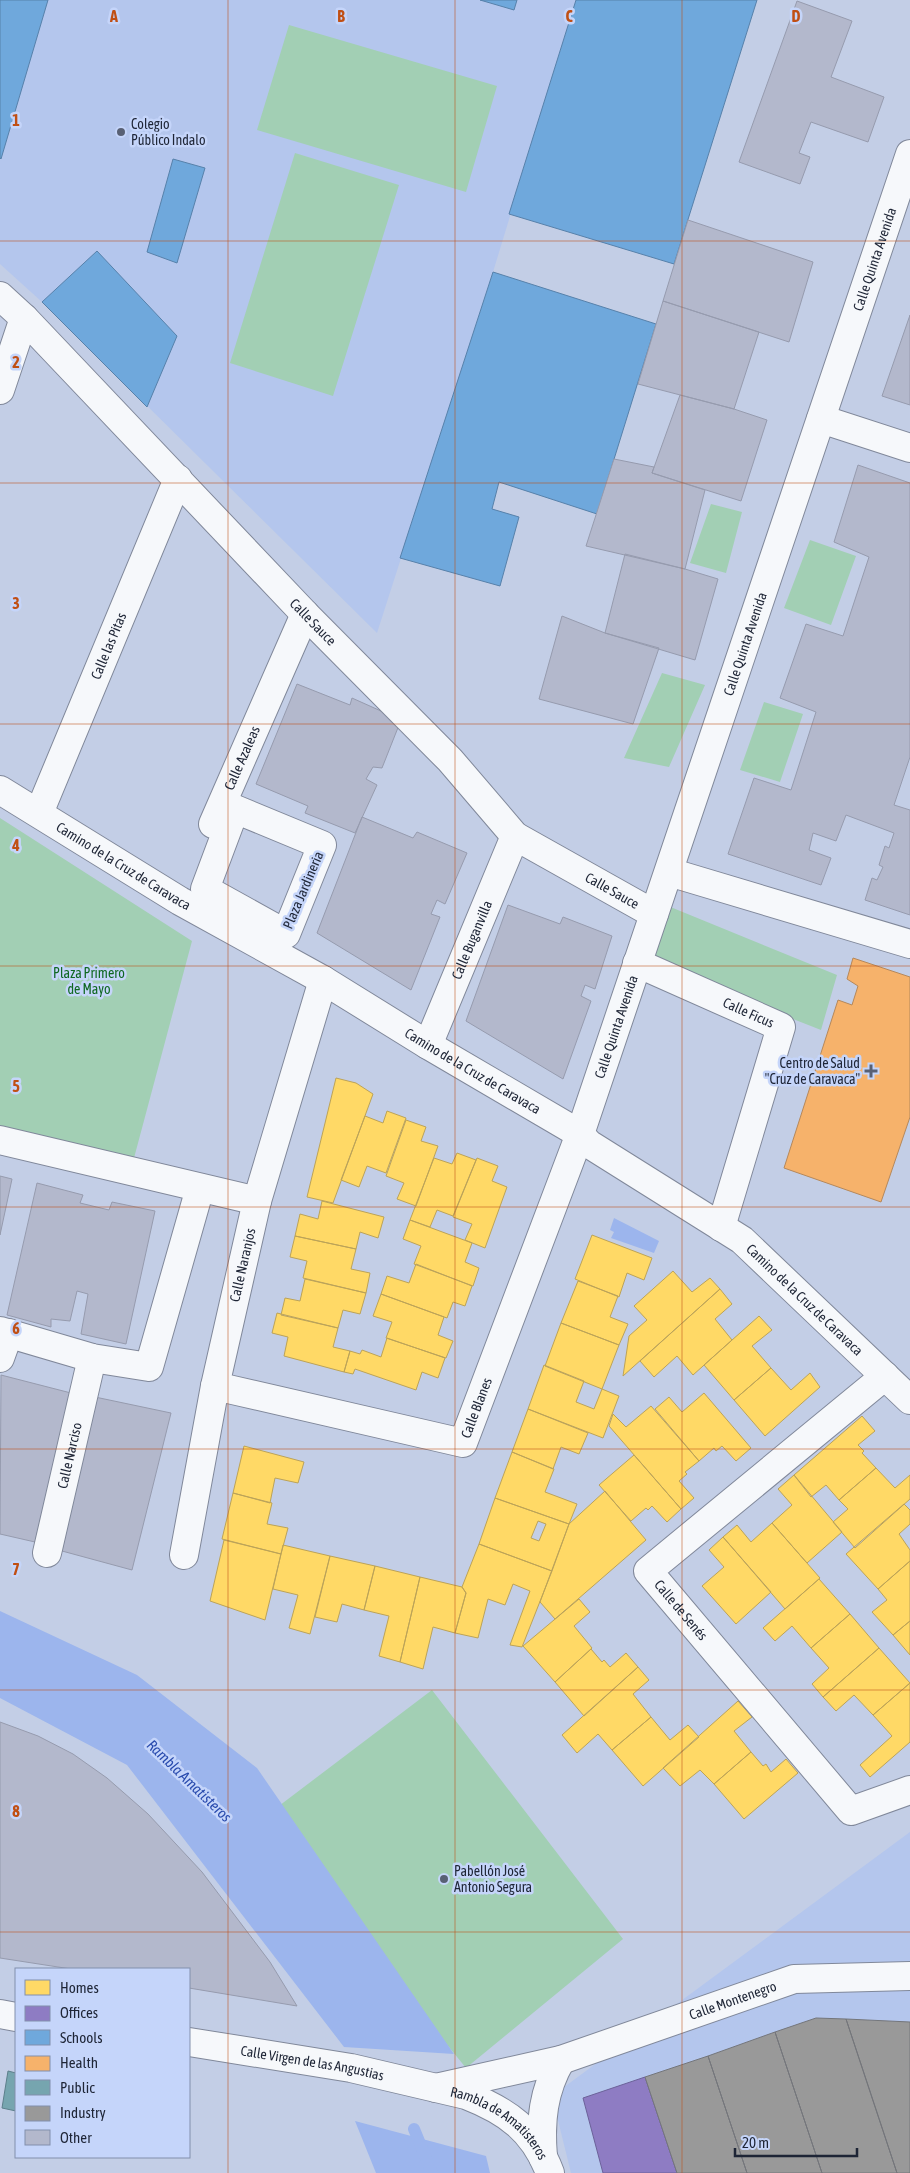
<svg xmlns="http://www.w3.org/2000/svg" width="910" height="2173" viewBox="0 0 910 2173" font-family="'Asap Condensed',sans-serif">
  <rect width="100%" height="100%" fill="#c3cee6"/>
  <!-- built -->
  <path fill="#b4c6ed" d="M0 0H576L493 272 377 633 42 302 0 264Z
    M910 1832V2173H571L552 2096Z"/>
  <!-- green -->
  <path fill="#a2cfb4" d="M289 25 497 86 466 192 257 130Z
    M295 153 399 185 333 396 230 363Z
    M711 504 742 512 726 573 690 563Z
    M810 540 856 556 831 625 784 608Z
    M662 673 705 685 669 767 624 758Z
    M764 702 803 714 780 782 740 770Z
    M0 818 192 941 134 1158 0 1126Z
    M668 906 837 975 821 1030 648 962Z
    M432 1690 623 1939 466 2068 263 1818Z"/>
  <!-- water -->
  <path fill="#9cb5ed" d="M614 1218 659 1241 654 1253 611 1238 614 1232 610 1230Z
    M0 1611 137 1675 257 1768 454 2054 344 2047 127 1765 0 1698Z
    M355 2121 486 2156 490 2173H376Z"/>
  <!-- homes -->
  <path fill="#ffd966" stroke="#bca358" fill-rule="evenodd" d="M336 1078 356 1083 373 1094 333 1203 307 1197Z
    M387 1111 406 1118 386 1173 367 1166 359 1187 341 1180 365 1116 383 1123Z
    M406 1120 426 1127 421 1141 438 1146 416 1206 397 1199 404 1183 386 1176Z
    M457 1153 476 1160 453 1216 437 1210 430 1227 410 1220 434 1158 452 1164Z
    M477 1158 498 1166 492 1181 507 1187 485 1248 465 1240 472 1224 453 1217Z
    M322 1201 384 1217 378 1238 360 1232 356 1249 295 1236 300 1214 318 1219Z
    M410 1220 472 1243 465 1262 479 1268 473 1286 414 1264 421 1246 403 1239Z
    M592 1235 652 1258 644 1280 627 1273 619 1297 575 1279Z
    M295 1236 356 1249 351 1269 370 1273 366 1293 303 1278 307 1261 290 1257Z
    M416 1264 472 1286 465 1306 453 1302 447 1318 381 1294 387 1276 409 1283Z
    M673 1271 692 1292 710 1278 720 1289 623 1376 629 1336 647 1320 634 1306Z
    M305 1279 366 1293 360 1314 343 1310 338 1328 281 1315 285 1298 300 1301Z
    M578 1281 618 1296 610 1317 628 1324 619 1345 561 1323Z
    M720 1289 732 1304 715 1319 732 1340 693 1375 677 1356 654 1377 640 1361Z
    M381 1294 444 1317 438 1335 453 1341 446 1358 386 1338 392 1322 373 1316Z
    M277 1313 338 1328 333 1347 350 1351 344 1372 284 1356 288 1337 272 1333Z
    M759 1316 772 1330 752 1346 771 1368 734 1400 704 1365Z
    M561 1323 619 1345 602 1389 545 1366Z
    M387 1338 445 1358 438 1378 422 1372 416 1390 355 1369 353 1374 344 1372 350 1351 360 1354 362 1350 381 1357Z
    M544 1365 584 1381 576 1402 594 1409 602 1389 619 1396 603 1438 528 1409Z
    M771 1368 791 1390 810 1373 820 1387 765 1436 734 1400Z
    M704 1393 751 1448 736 1461 722 1446 716 1451 714 1448 699 1461 655 1409 669 1397 682 1412Z
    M651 1406 699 1461 685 1472 687 1474 679 1481 694 1498 681 1509 609 1426 613 1414 626 1427Z
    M528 1409 588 1433 579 1454 561 1447 553 1469 512 1452Z
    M862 1416 875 1431 858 1445 864 1451 862 1453 876 1468 839 1500 826 1485 811 1497 794 1475Z
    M244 1446 304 1462 298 1483 275 1478 270 1503 233 1493Z
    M512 1452 554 1469 545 1492 577 1504 569 1524 495 1498Z
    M634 1455 681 1509 667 1522 652 1506 648 1510 646 1508 631 1521 599 1485Z
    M876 1468 895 1488 910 1475V1499L855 1548 833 1522 848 1509 839 1500Z
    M794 1475 842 1532 807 1563 772 1523 792 1505 778 1489Z
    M605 1491 646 1540 555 1619 540 1602 569 1524Z
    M233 1493 272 1503 267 1524 288 1528 281 1554 222 1539Z
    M495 1498 569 1524 552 1571 479 1544ZM538 1521 546 1524 539 1541 531 1538Z
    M904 1504 910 1510V1524L899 1534 910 1550V1561L878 1589 846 1554Z
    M772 1523 820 1578 785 1609 723 1537 737 1525 751 1542Z
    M723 1537 771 1592 736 1624 702 1586 724 1567 709 1550Z
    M224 1540 281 1554 265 1620 210 1601Z
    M479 1544 552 1571 522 1647 510 1645 530 1591 513 1584 505 1605 488 1599 478 1638 455 1633 466 1593 462 1587Z
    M283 1545 330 1556 310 1634 289 1628 298 1595 273 1589Z
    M330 1556 375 1566 364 1610 342 1604 337 1622 315 1617Z
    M910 1561V1621L893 1635 872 1612 887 1600 878 1589Z
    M375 1566 420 1577 400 1662 379 1656 389 1616 364 1610Z
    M420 1577 462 1587 466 1593 455 1633 433 1627 423 1669 400 1662Z
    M819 1579 850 1614 811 1648 792 1626 775 1641 763 1628Z
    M579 1599 590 1612 574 1626 592 1648 555 1682 523 1646Z
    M850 1614 879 1648 823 1697 812 1684 829 1668 811 1648Z
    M910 1621V1655L893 1635Z
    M879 1648 910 1683 873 1715 854 1695 836 1711 823 1697Z
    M591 1649 602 1662 604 1660 610 1667 626 1653 638 1667 584 1716 555 1682Z
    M638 1667 649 1680 633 1694 651 1717 612 1750 598 1734 577 1753 562 1735Z
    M910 1683V1742L870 1777 860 1765 892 1736 873 1715Z
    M738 1701 752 1717 734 1731 751 1752 714 1784 700 1770 680 1786 663 1768Z
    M651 1717 670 1740 688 1725 699 1737 643 1786 612 1750Z
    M751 1752 763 1766 766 1764 771 1772 786 1759 798 1773 744 1819 714 1784Z"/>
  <!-- offices -->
  <path fill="#8e7cc3" stroke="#6c6299" d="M645 2077 677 2173H603L583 2098Z"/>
  <!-- schools -->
  <path fill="#6fa8dc" stroke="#5781aa" d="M0 0H48L1 159 0 158Z
    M480 0H517L514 10Z
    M576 0H757L674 264 509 214Z
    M173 159 205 168 177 263 147 252Z
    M97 251 177 336 147 407 42 302Z
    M493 272 656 324 597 514 499 482 492 509 519 517 500 586 400 558Z"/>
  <!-- health -->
  <path fill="#f6b26b" stroke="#b5885b" d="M853 958 910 977V1117L881 1202 784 1168 838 1000 852 1005 858 986 847 979Z"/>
  <!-- public -->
  <path fill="#76a5af" stroke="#5c7f8b" d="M8 2071 16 2073V2111L2 2108Z"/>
  <!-- industry -->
  <path fill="#999" stroke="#74767b" d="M816 2018 846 2019 897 2173H822L775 2032Z
    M846 2019 910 2022V2173H897Z
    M775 2032 822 2173H747L708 2056Z
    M708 2056 747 2173H677L645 2077Z"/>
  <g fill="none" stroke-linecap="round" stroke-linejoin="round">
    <!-- stream -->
    <path stroke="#9cb5ed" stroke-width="12" d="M414 2129 432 2173"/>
  </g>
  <!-- building -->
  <path fill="#b3b8cc" stroke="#969bae" d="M797 1 852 21 831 77 884 97 868 142 811 122 799 153 810 157 800 184 739 162Z
    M688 220 813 262 789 342 663 301Z
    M663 301 759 332 734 409 638 384Z
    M910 315V405L882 396Z
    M680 395 734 409 767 420 741 501 652 473Z
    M614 459 654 467 652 473 705 490 685 569 586 546Z
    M858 465 910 483V757L894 805 910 810V915L865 900 872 878 877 880 883 867 879 865 885 846 889 848 894 833 846 815 836 841 813 833 809 850 831 858 821 885 728 854 754 778 791 790 816 712 780 698 806 624 843 636 869 557 834 542Z
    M625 554 685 569 718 579 695 660 605 633Z
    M562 616 605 633 659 648 633 724 539 699Z
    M297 684 350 705 352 698 401 720 382 768 373 767 366 779 377 785 355 833 305 813 308 806 256 784Z
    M362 817 413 838 417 832 467 853 445 904 437 900 431 914 440 917 411 990 317 933Z
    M508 905 560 924 563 917 612 936 595 989 585 985 581 996 591 1001 563 1079 466 1021Z
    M0 1176 12 1179 0 1235Z
    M37 1183 83 1195 80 1203 109 1210 112 1202 155 1211 126 1344 81 1334 88 1294 77 1291 70 1321 51 1319V1327L7 1315Z
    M1 1375 71 1393 35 1542 0 1534Z
    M95 1397 171 1413 132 1570 62 1551Z
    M0 1722 38 1736 73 1754 107 1778 148 1814 202 1872 270 1962 297 2006 189 1988V1969H71L0 1958Z"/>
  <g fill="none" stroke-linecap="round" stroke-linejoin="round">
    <!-- minor casing -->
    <g stroke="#80889a" stroke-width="30">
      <g id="minor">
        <path id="s1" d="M0 296 24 318 305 614 450 760 515 836 654 914"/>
        <path d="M0 390 24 318"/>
        <path d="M821 419 910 448"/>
        <path id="s2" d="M0 790 180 901 323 980 428 1045 580 1134 589 1144 742 1240 910 1400"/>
        <path d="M235 809 322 845 286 934 205 889Z"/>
        <path id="s3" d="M39 813 178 479"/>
        <path id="s4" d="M213 824 305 614"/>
        <path d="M669 872 910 944"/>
        <path id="s5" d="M637 963 781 1027 721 1227"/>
        <path id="s6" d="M428 1045 515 836"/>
        <path d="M0 1140 257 1201"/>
        <path d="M0 1331 92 1358 149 1367 200 1188"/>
        <path d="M0 1358 9 1333"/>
        <path id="s7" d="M885 1376 648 1571 851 1811 910 1790"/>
        <path id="s8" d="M215 1386 463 1443 580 1134 910 154"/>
        <path id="s9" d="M47 1553 92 1358"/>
        <path id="s10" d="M184 1555 215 1386 257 1201 323 980"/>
        <path d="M0 2014 16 2017"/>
        <path id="s11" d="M189 2042 351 2068 466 2095C507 2111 534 2130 550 2173"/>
        <path id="s12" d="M436 2088 561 2060 794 1979 910 1976"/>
        <path d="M543 2157C540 2121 543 2091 561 2060"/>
      </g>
    </g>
    <!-- minor -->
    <use href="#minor" stroke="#f6f8fb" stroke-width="28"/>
  </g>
  <!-- grid -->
  <path fill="none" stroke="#c04f14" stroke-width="1" stroke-opacity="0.55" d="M228 0V2173M455 0V2173M682 0V2173M0 241H910M0 483H910M0 724H910M0 966H910M0 1207H910M0 1449H910M0 1690H910M0 1932H910"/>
  <!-- markers -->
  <g fill="#586074" stroke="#c5d5fa" stroke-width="2">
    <circle cx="121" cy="132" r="5"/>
    <path d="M868.5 1063.5h5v5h5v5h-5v5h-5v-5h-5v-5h5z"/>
    <circle cx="444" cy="1879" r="5"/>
  </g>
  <g text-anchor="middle" stroke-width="5" stroke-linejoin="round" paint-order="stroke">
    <!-- poi labels -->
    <g font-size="14" fill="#1e2536" stroke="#c5d5fa" text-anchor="start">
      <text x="131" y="129">Colegio<tspan x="131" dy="16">Público Indalo</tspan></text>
      <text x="860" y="1068" text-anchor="end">Centro de Salud<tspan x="860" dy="16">"Cruz de Caravaca"</tspan></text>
      <text x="454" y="1876">Pabellón José<tspan x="454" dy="16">Antonio Segura</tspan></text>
    </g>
    <!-- street labels -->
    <g font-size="14" fill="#1e2536" stroke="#c5d5fa">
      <text dy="5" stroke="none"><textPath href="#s8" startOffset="1508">Calle Quinta Avenida</textPath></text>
      <text dy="5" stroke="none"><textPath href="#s1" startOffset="452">Calle Sauce</textPath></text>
      <text dy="5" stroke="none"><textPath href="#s8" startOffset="1102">Calle Quinta Avenida</textPath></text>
      <text dy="5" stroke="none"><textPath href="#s3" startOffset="181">Calle las Pitas</textPath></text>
      <text dy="5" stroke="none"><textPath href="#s4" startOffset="72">Calle Azaleas</textPath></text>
      <text dy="5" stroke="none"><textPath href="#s2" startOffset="145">Camino de la Cruz de Caravaca</textPath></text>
      <text transform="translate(303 890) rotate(-67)" y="5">Plaza Jardineria</text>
      <text dy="5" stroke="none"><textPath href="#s1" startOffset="858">Calle Sauce</textPath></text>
      <text dy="5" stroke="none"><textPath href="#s6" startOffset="114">Calle Buganvilla</textPath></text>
      <text dy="5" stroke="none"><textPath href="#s5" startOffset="122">Calle Ficus</textPath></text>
      <text dy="5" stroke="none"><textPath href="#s8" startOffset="698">Calle Quinta Avenida</textPath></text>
      <text dy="5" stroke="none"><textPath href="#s2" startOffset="550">Camino de la Cruz de Caravaca</textPath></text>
      <text dy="5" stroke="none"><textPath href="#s10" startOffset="296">Calle Naranjos</textPath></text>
      <text dy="5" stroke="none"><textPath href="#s2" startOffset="955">Camino de la Cruz de Caravaca</textPath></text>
      <text dy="5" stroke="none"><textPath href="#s8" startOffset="292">Calle Blanes</textPath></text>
      <text dy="5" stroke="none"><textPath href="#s9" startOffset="100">Calle Narciso</textPath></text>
      <text dy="5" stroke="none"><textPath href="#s7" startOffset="358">Calle de Senés</textPath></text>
      <text dy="5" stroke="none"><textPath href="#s12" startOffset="310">Calle Montenegro</textPath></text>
      <text dy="5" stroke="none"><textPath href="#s11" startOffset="125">Calle Virgen de las Angustias</textPath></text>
      <text dy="5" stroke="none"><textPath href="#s11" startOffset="326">Rambla de Amatisteros</textPath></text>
    </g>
    <!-- park labels -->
    <g font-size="14" fill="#106822" stroke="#c5d5fa">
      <text x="89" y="978">Plaza Primero<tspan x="89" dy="16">de Mayo</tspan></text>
    </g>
    <!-- water labels -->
    <g font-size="15" font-style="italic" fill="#294bae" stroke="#c5d5fa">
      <text transform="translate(189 1781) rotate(44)" y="5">Rambla Amatisteros</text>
    </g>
  </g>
  <g font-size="16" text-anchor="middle" font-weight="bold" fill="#c04f14" stroke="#c5d5fa" stroke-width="5" stroke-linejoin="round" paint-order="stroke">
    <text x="114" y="22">A</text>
    <text x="341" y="22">B</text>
    <text x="569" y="22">C</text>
    <text x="796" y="22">D</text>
    <text x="16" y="126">1</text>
    <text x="16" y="368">2</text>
    <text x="16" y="609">3</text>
    <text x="16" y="851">4</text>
    <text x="16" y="1092">5</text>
    <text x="16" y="1334">6</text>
    <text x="16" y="1575">7</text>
    <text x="16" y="1817">8</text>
  </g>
  <!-- legend -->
  <rect x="15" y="1968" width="175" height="190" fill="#c5d5fa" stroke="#828fac"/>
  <rect x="25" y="1980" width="25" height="15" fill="#ffd966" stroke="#828fac"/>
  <text x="60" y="1993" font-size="15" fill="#1e2536">Homes</text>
  <rect x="25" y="2006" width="25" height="15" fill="#8e7cc3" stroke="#828fac"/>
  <text x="60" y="2018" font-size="15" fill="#1e2536">Offices</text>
  <rect x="25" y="2030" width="25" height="15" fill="#6fa8dc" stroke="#828fac"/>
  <text x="60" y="2043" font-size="15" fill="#1e2536">Schools</text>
  <rect x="25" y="2056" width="25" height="15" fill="#f6b26b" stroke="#828fac"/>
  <text x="60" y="2068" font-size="15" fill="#1e2536">Health</text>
  <rect x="25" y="2080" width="25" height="15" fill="#76a5af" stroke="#828fac"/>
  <text x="60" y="2093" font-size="15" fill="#1e2536">Public</text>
  <rect x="25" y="2106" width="25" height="15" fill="#999999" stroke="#828fac"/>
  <text x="60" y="2118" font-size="15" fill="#1e2536">Industry</text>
  <rect x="25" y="2130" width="25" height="15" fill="#b3b8cc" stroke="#828fac"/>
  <text x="60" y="2143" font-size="15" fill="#1e2536">Other</text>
  <!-- scale -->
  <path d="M735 2148v8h122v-8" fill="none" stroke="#1e2536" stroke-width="2.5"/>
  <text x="742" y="2148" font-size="15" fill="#1e2536" stroke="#c5d5fa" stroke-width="4" paint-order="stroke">20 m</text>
</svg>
